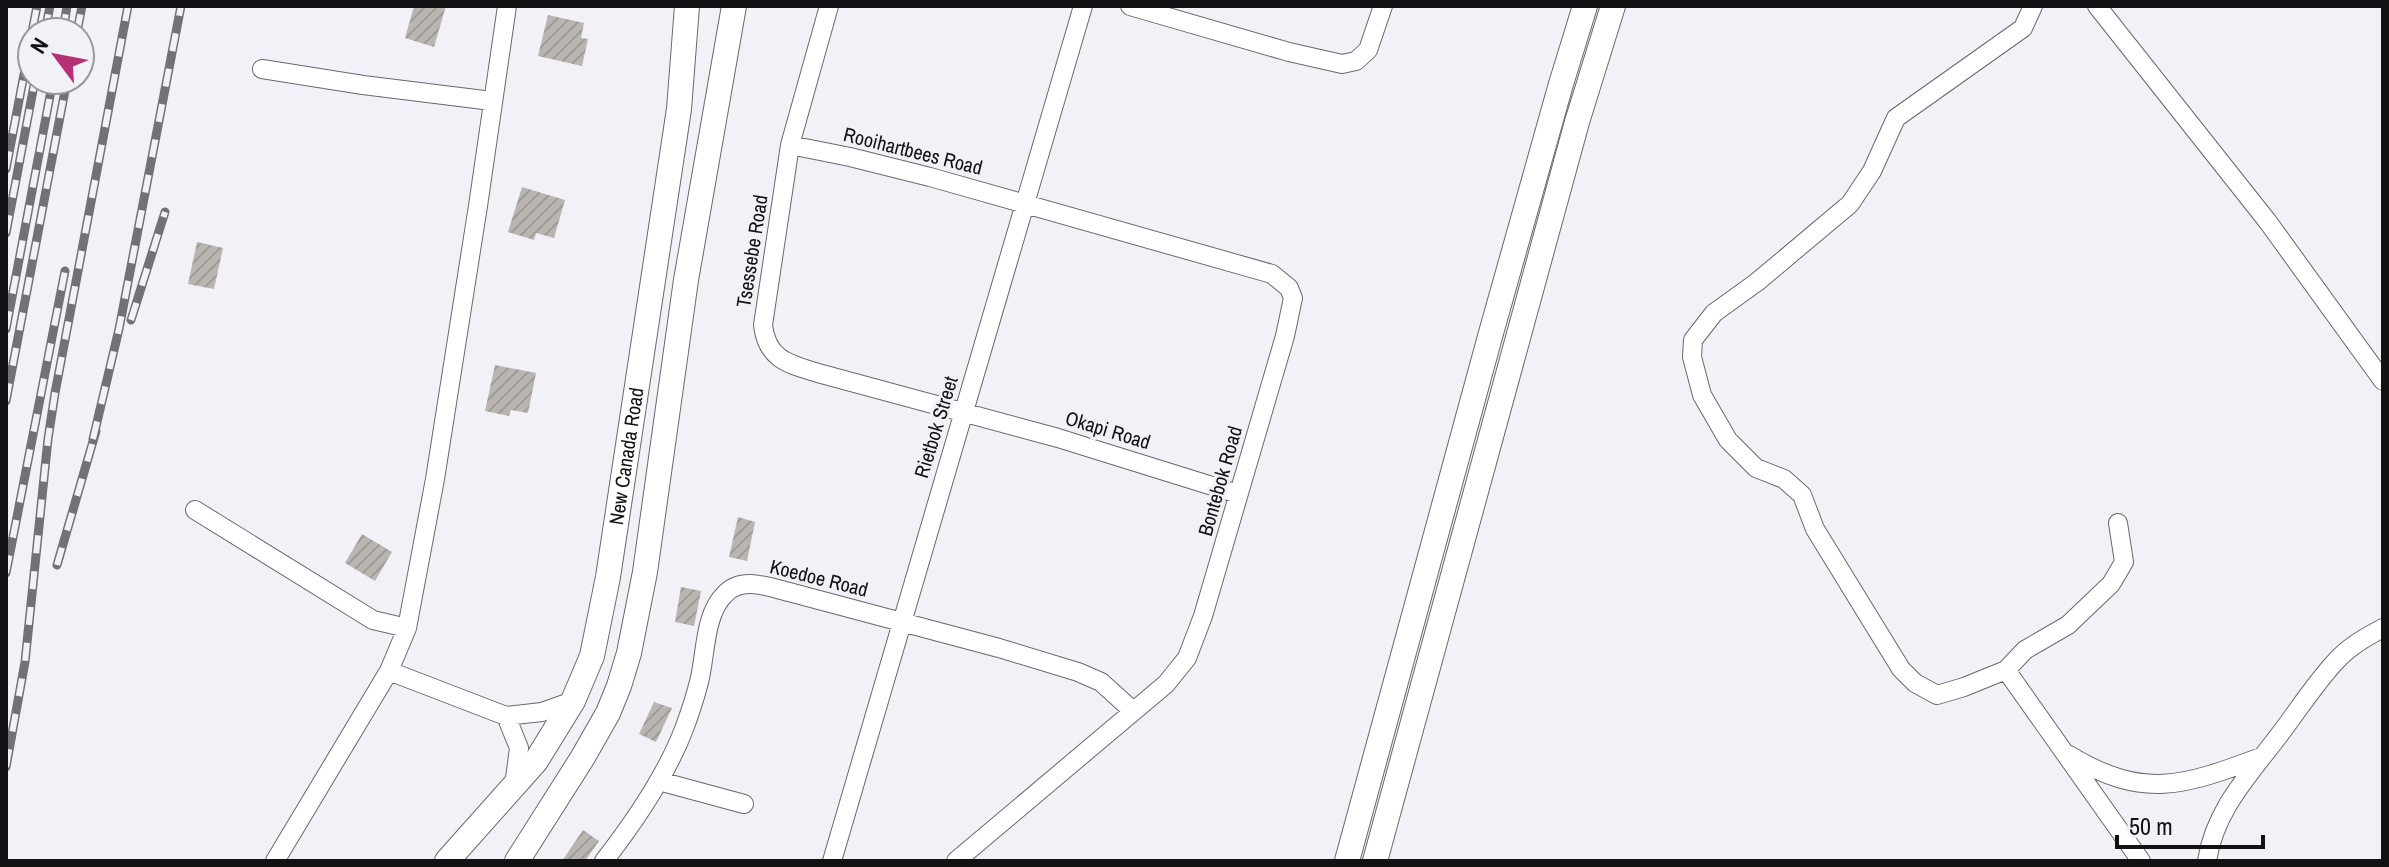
<svg xmlns="http://www.w3.org/2000/svg" width="2389" height="867" viewBox="0 0 2389 867" font-family="'Archivo Narrow',sans-serif">
  <defs>
    <pattern id="building-hatch" width="6" height="6" patternUnits="userSpaceOnUse" patternTransform="scale(2)"><rect width="6" height="6" fill="#bab5b1"/><path d="M-1 1l2-2M0 6l6-6M5 7l2-2" fill="none" stroke="#9f9b97"/></pattern>
  </defs>
  <rect width="100%" height="100%" fill="#f1f1f7"/>
  <!-- building -->
  <path fill="url(#building-hatch)" d="M414 6H446L434 47 405 38Z
    M548 15 584 23 581 38 588 39 582 66 538 56Z
    M522 187 565 200 554 238 536 233 534 240 508 232Z
    M197 242 223 248 214 289 188 284Z
    M495 365 536 373 528 413 511 410 509 416 485 411Z
    M738 517 755 522 747 561 729 557Z
    M362 534 392 552 375 581 345 563Z
    M681 587 701 591 694 626 675 622Z
    M654 702 672 708 656 742 639 734Z
    M583 830 599 841 585 861H562Z"/>
  <g fill="none" stroke-linecap="round" stroke-linejoin="round">
    <!-- minor casing -->
    <g stroke="#68686d" stroke-width="20">
      <path id="minor" d="M829 6 790 145 763 325C767 360 789 364 818 373L1058 438 1238 494
        M1130 6 1289 52 1342 64 1356 61 1368 50 1383 6
        M2033 6 2023 28 1896 118 1872 171 1850 204 1757 282 1714 313 1693 340 1692 357 1702 395 1728 440 1756 468 1784 479 1802 495 1815 529 1901 669 1915 683 1937 695 1964 687 2006 670 2025 650 2068 625 2111 584 2124 562 2118 523
        M2097 6 2268 222 2383 381
        M262 69 363 85 492 101
        M790 145 850 157 930 177 1272 274 1289 288 1293 298 1285 336 1203 616 1187 658 1166 684 956 861
        M195 510 373 620 407 628
        M2006 670 2141 861
        M389 671 506 716 542 712 573 701
        M506 716 519 748 514 786
        M2069 755C2144 800 2183 786 2261 757
        M659 781 744 804
        M275 861 389 671 407 628 435 479 478 206 507 6
        M604 861C635 821 666 776 684 729 690 713 695 698 699 682 706 655 704 614 725 594 742 576 768 587 789 592L999 648 1078 672 1101 682 1133 711
        M832 861 1083 6
        M2207 861C2215 809 2250 774 2280 734 2299 709 2316 682 2337 660 2350 646 2366 637 2383 628"/>
    </g>
    <!-- secondary casing -->
    <g stroke="#68686d" stroke-width="26">
      <g id="secondary">
        <path id="s1" d="M447 861 536 761 573 701 592 656 608 577 679 109 687 6"/>
        <path d="M517 861 583 757 608 713 619 686 629 653 645 572 686 280 734 6"/>
        <path d="M1347 861 1491 333 1561 84 1585 6"/>
        <path d="M1375 861 1577 122 1613 6"/>
      </g>
    </g>
    <!-- minor -->
    <use href="#minor" stroke="#fff" stroke-width="18"/>
    <!-- secondary -->
    <use href="#secondary" stroke="#fff" stroke-width="24"/>
    <!-- rail casing -->
    <g stroke="#727276" stroke-width="9">
      <path id="rail" d="M45 32 50 6
        M63 32 67 6
        M77 32 82 6
        M6 169 37 6
        M6 233 35 80
        M131 320 165 212
        M6 329 53 80
        M6 401 67 80
        M93 439 119 329 181 6
        M57 565 96 431
        M6 573 65 271
        M6 767 25 662 48 439 55 393 128 6"/>
    </g>
    <!-- rail -->
    <use href="#rail" stroke="#f1f1f7" stroke-width="6" stroke-dasharray="18" stroke-linecap="butt"/>
  </g>
  <g text-anchor="middle" stroke-width="6" stroke-linejoin="round" paint-order="stroke">
    <!-- street labels -->
    <g font-size="20" fill="#121214" stroke="#f1f1f7">
      <text transform="translate(913 151) rotate(14)" y="7">Rooihartbees Road</text>
      <text transform="translate(752 251) rotate(-81)" y="7">Tsessebe Road</text>
      <text transform="translate(936 427) rotate(-73)" y="7">Rietbok Street</text>
      <text transform="translate(1108 430) rotate(17)" y="7">Okapi Road</text>
      <text dy="7" stroke="none"><textPath href="#s1" startOffset="456">New Canada Road</textPath></text>
      <text transform="translate(1220 481) rotate(-74)" y="7">Bontebok Road</text>
      <text transform="translate(819 578) rotate(14)" y="7">Koedoe Road</text>
    </g>
  </g>
  <!-- border -->
  <rect width="2389" height="867" fill="none" stroke="#121214" stroke-width="16"/>
  <!-- north arrow -->
  <g transform="translate(56 56) rotate(302)"><circle r="38" fill="#f1f1f7" stroke="#98989c" stroke-width="2"/>
  <path d="M0-6L14 30L0 20L-14 30Z" fill="#b53074"/>
  <text y="-12" font-size="22" font-weight="bold" text-anchor="middle" fill="#121214">N</text>
  </g>
  <!-- scale -->
  <path d="M2117 835v12h146v-12" fill="none" stroke="#121214" stroke-width="4"/>
  <text x="2129" y="835" font-size="24" fill="#121214" stroke="#f1f1f7" stroke-width="6" paint-order="stroke">50 m</text>
</svg>
